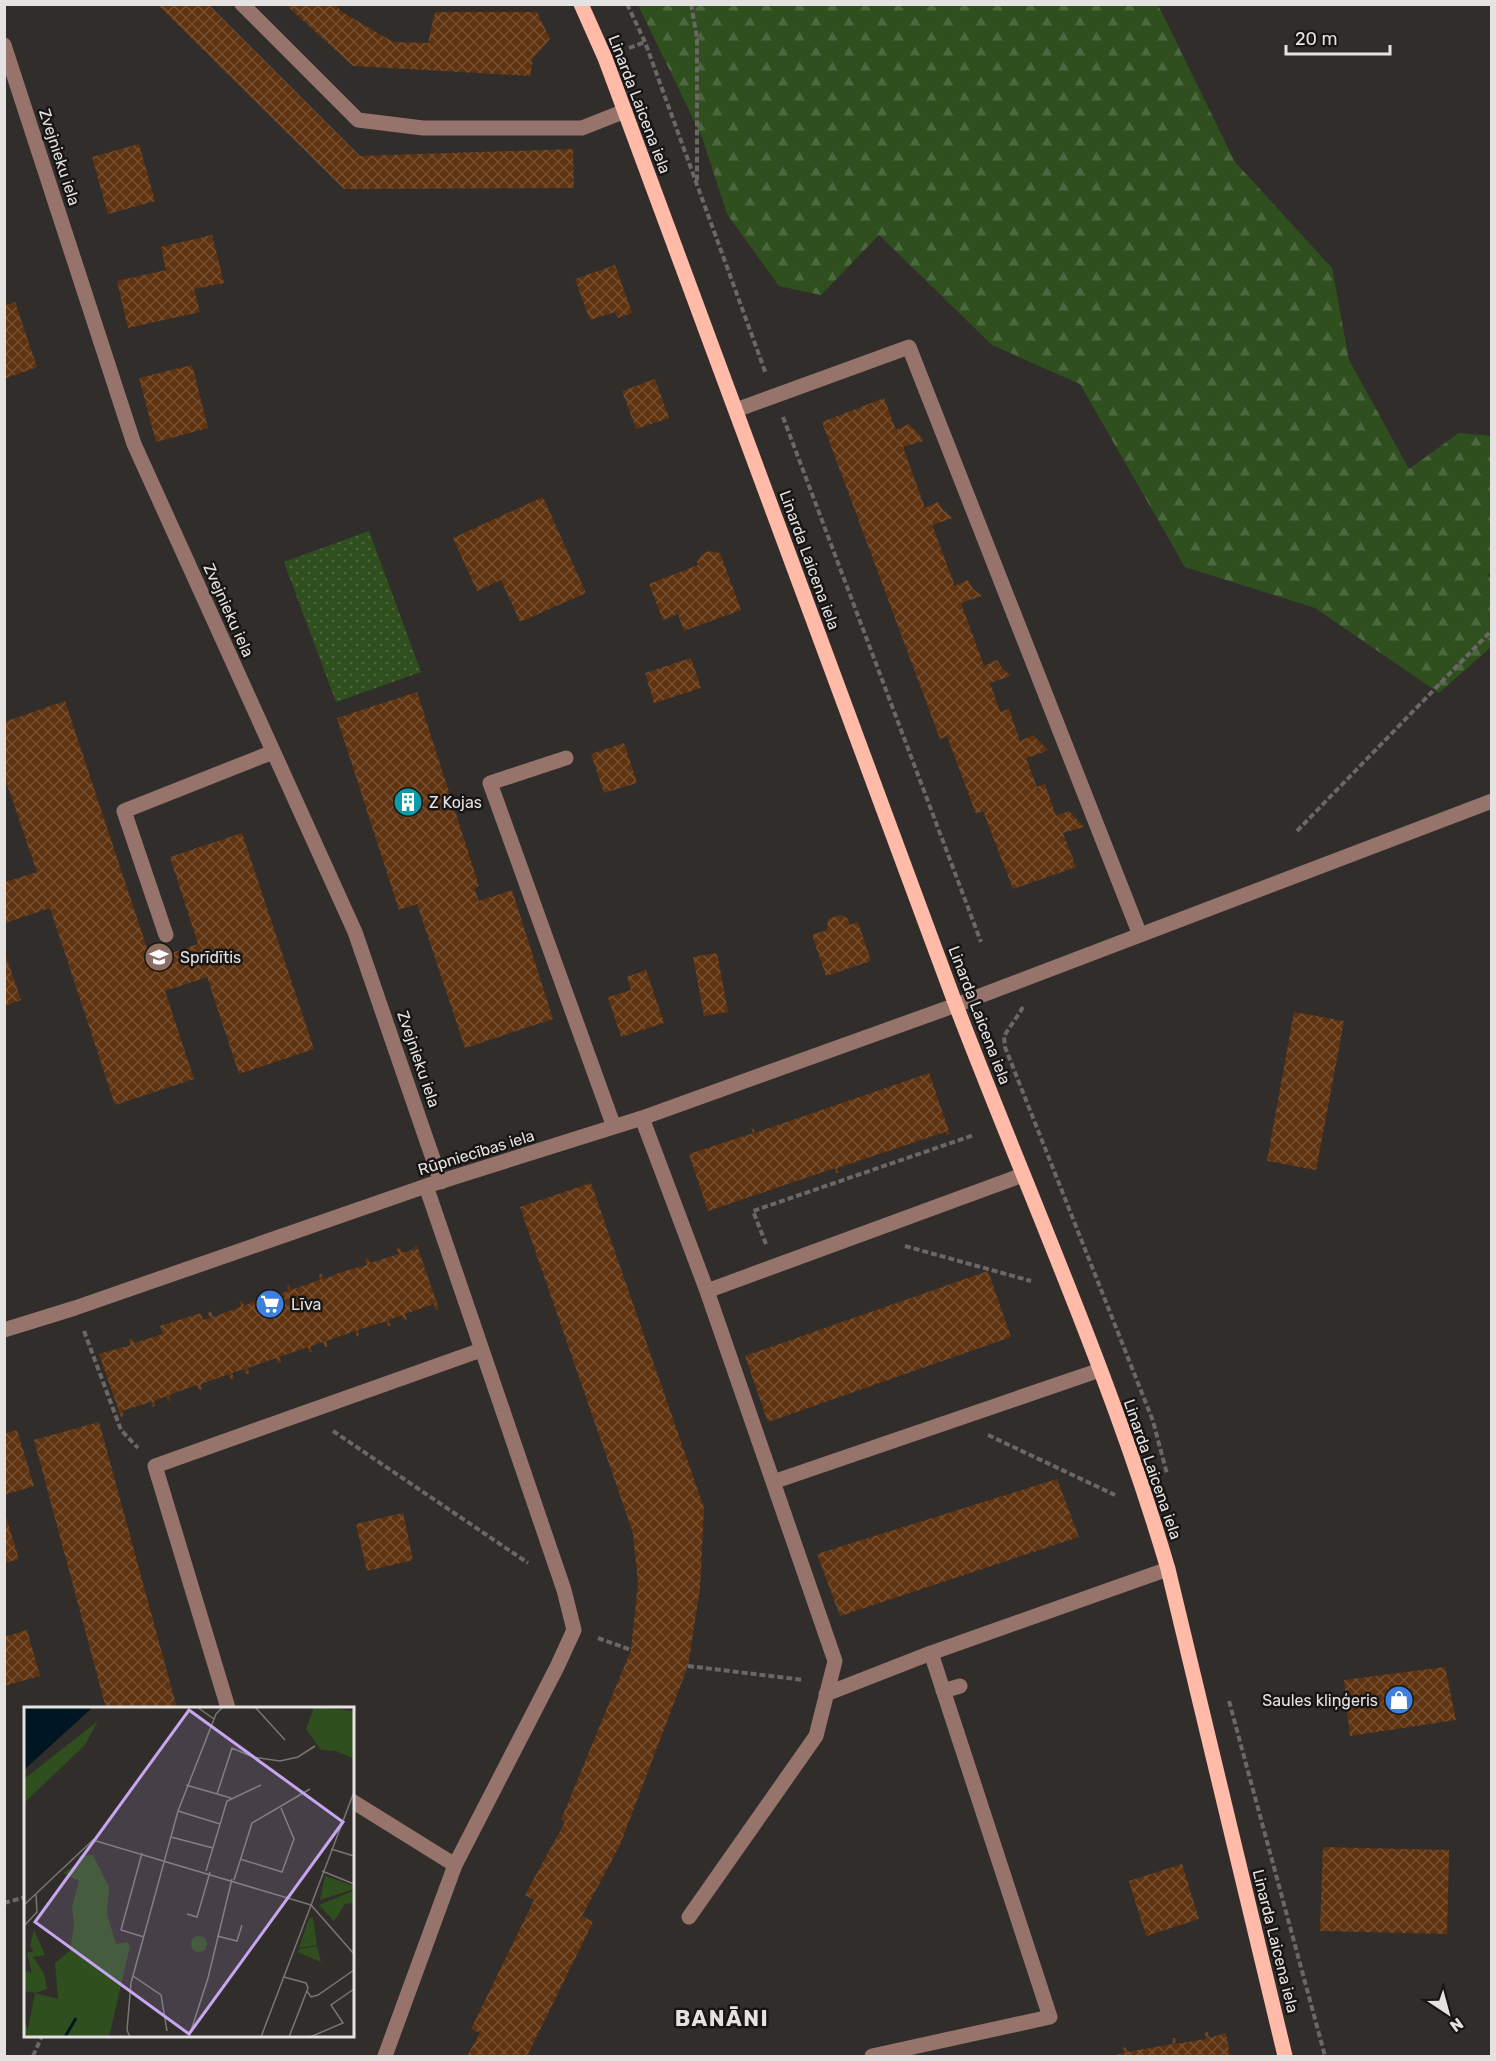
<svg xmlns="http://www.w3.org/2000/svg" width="1496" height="2061" viewBox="0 0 1496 2061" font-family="Rubik,sans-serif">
  <defs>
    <pattern id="green-dots" width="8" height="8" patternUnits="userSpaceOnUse" patternTransform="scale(1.5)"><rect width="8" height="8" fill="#2f4f1f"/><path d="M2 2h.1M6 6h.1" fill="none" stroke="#4d683f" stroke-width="1.8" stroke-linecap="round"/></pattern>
    <pattern id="forest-firs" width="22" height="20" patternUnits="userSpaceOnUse" patternTransform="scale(1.5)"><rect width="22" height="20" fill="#2f4f1f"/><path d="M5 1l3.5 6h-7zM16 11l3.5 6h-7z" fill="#4d683f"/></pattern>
    <pattern id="building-cross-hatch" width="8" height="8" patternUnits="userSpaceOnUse" patternTransform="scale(1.5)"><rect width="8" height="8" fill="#5f330f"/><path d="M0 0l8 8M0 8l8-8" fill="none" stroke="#765032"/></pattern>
  </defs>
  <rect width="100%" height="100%" fill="#312d2b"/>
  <!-- green -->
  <path fill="url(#green-dots)" d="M369 531 421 672 336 702 284 562Z"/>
  <!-- forest -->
  <path fill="url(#forest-firs)" d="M638 5H1158L1235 162 1332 268 1349 360 1409 469 1459 433 1491 436 1492 570 1488 575 1492 580 1491 647 1439 693 1315 608 1185 567 1080 384 992 345 879 235 821 295 779 286 727 214 702 137Z"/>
  <!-- building -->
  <path fill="url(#building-cross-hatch)" d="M157 4H208L360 156 573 149 574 188 344 189Z
    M285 4H334L342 12 393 42 428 43 435 12H537L550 39 533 58 530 76 353 66Z
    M139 144 155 201 108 214 92 157Z
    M212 235 224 283 194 289 200 312 128 328 117 281 166 270 161 247Z
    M615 265 632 313 618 318 615 312 590 320 575 279Z
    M15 302 37 367 4 379V306Z
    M192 365 208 428 156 442 139 378Z
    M655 379 669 418 636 429 622 391Z
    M884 398 896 430 909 424 923 439V441L903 447 925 508 938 502 943 510 953 518 932 525 955 586 968 580 973 589 982 596 961 603 984 666 997 660 1002 668 1011 676 990 683 1000 712 1009 709 1020 741 1033 735 1047 749V751L1026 758 1037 787 1045 784 1056 816 1069 811 1084 827 1063 833 1076 867 1013 889 983 811 976 814 947 736 940 739 822 422Z
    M543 497 586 593 520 622 501 580 477 591 453 538Z
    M710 551 720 553 741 610 684 631 678 614 663 620 649 584 698 565 697 561 704 553Z
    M691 658 701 688 654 703 645 673Z
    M417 692 479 886 474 888 479 901 512 890 553 1019 465 1048 417 904 399 910 337 718Z
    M65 701 151 960 198 944 170 857 242 833 314 1049 239 1074 207 977 165 991 194 1079 115 1105 50 908 5 923V882L37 872 4 775V722Z
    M624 743 637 783 604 793 591 754Z
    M841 915 847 918 850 925 858 922 871 961 826 976 812 935 827 930 828 919Z
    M4 951 21 1000 4 1006Z
    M717 953 728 1012 704 1016 693 957Z
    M646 970 664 1023 621 1037 608 997 631 990 627 977Z
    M1294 1012 1344 1021 1316 1170 1267 1161Z
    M929 1073 950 1134 947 1135 945 1132 837 1168 839 1173H836L835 1168 708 1211 689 1154 753 1133 751 1128 753 1127 755 1133Z
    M591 1183 704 1508 700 1588 688 1666 620 1845 582 1916 593 1922 527 2056H467L480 2033 471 2029 534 1900 525 1895 565 1822 561 1820 631 1650 638 1583 633 1533 520 1207Z
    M417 1246 439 1309 435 1310 434 1304 405 1314 407 1320H404L402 1315 389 1320 391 1325 388 1326 387 1321 358 1330 359 1336 357 1337 355 1331 326 1341 328 1346 325 1347 323 1342 311 1346 312 1352H309L308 1347 279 1357 281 1362 278 1363 276 1358 248 1368 249 1373 246 1374 244 1369 232 1373 234 1379 231 1380 229 1374 201 1384 202 1389 199 1390 197 1385 169 1395 171 1400 168 1401 166 1396 154 1401 155 1406 152 1407 151 1402 122 1411 124 1416 121 1417 99 1354 131 1345 129 1339 132 1338 134 1343 163 1334 160 1326 201 1313 203 1320 210 1318 208 1313 211 1311 213 1317 241 1307 239 1302 242 1301 244 1306 259 1299 260 1301 288 1291 287 1286 289 1285 291 1290 320 1280 319 1275 322 1274 323 1279 336 1275 335 1274 367 1265 365 1259 368 1258 370 1263 399 1254 397 1249 400 1247 402 1253 415 1249 414 1247Z
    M988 1271 1011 1337 768 1422 745 1356Z
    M99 1422 177 1708H106L34 1440Z
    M17 1430 34 1486 4 1495V1434Z
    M1057 1479 1079 1537 840 1616 817 1554Z
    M4 1511 19 1559 4 1563Z
    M403 1513 413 1560 367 1571 356 1524Z
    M27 1630 40 1676 4 1686V1637Z
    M1445 1667 1456 1720 1350 1736 1344 1680Z
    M1323 1847 1449 1850 1447 1934 1320 1931Z
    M1182 1864 1199 1919 1146 1936 1129 1881Z
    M1208 2032 1209 2038 1226 2033 1230 2056H1109L1124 2053 1123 2048 1126 2047 1127 2052 1173 2044 1172 2038H1175L1176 2044 1206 2039 1205 2033Z"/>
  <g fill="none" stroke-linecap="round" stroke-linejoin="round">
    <!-- path -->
    <path stroke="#6a6765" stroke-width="4" stroke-dasharray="6 3" stroke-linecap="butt" d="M627 4 645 42 766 374
      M691 4 697 38V181
      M629 48 645 42
      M783 417 981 942
      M1297 831 1492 630
      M1021 1007 1022 1009 1004 1036 1005 1047 1153 1421 1167 1474
      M766 1244 753 1211 974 1135
      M905 1246 1031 1281
      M84 1331 121 1430 138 1448
      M333 1431 528 1563
      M988 1435 1115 1495
      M598 1638 631 1650
      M688 1666 804 1680
      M1229 1701 1325 2056
      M4 1903 26 1897
      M33 2056 42 2036"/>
    <!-- minor -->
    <path stroke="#96746b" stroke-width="15" d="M242 4 358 120 423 128H582L625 111
      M4 45 134 444 355 932 441 1182
      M736 410 909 347 1140 935
      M566 758 490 783 614 1127
      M166 935 124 811 273 752
      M642 1118 707 1291 835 1661 816 1736 689 1917
      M707 1291 1023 1175
      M4 1330 75 1308 426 1186 642 1118 956 1005 1492 801
      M773 1482 1100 1370
      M943 1691 960 1686
      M826 1694 931 1653 1168 1569
      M228 1708 155 1466 481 1350
      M352 1801 455 1865
      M385 2056 455 1865 557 1667 574 1630 564 1590 426 1186
      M872 2056 1050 2017 931 1653"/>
    <!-- major -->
    <path stroke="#ffbaa8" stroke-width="15" d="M581 4 605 58C722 372 836 687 954 1000 1026 1189 1111 1375 1168 1569L1285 2056"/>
  </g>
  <!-- icons -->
  <defs>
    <g id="building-disc" transform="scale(1.5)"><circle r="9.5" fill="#0f9aa8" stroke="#171615"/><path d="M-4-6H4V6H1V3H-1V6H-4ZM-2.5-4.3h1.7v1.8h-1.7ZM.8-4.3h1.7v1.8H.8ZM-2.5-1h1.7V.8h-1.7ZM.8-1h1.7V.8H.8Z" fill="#fff"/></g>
    <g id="school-disc" transform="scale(1.5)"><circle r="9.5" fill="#8d6e63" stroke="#171615"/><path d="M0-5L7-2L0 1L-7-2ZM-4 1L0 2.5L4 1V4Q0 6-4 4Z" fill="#fff"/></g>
    <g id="supermarket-disc" transform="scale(1.5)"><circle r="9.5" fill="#3f7fe0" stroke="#171615"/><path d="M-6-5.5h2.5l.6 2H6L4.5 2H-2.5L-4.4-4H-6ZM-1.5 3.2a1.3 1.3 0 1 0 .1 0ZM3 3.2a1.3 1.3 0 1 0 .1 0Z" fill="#fff"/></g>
    <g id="shop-disc" transform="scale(1.5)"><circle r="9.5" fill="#3f7fe0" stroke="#171615"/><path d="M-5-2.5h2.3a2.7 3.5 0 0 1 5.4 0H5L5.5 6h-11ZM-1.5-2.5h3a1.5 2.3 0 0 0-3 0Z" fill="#fff"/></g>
  </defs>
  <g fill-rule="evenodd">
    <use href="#building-disc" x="408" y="802"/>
    <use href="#school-disc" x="159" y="957"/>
    <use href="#supermarket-disc" x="270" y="1304"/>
    <use href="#shop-disc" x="1399" y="1700"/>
  </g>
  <g text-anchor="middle" stroke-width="5" stroke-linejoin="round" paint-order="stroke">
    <!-- street labels -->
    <g font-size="16" fill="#e5e3e1" stroke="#171615">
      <text transform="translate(640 104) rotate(69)" y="6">Linarda Laicena iela</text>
      <text transform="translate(60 157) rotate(72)" y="6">Zvejnieku iela</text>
      <text transform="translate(810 560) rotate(70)" y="6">Linarda Laicena iela</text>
      <text transform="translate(229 610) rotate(66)" y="6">Zvejnieku iela</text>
      <text transform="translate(980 1015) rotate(69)" y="6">Linarda Laicena iela</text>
      <text transform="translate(419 1059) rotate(71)" y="6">Zvejnieku iela</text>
      <text transform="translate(476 1152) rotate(-17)" y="6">Rūpniecības iela</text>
      <text transform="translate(1153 1469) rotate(71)" y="6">Linarda Laicena iela</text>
      <text transform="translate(1276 1941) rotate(76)" y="6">Linarda Laicena iela</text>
    </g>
    <!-- poi labels -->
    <g font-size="16" fill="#e5e3e1" stroke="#171615" text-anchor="start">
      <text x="429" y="808">Z Kojas</text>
      <text x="180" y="963">Sprīdītis</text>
      <text x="291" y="1310">Līva</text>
      <text x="1378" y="1706" text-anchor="end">Saules kliņģeris</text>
    </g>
    <!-- district labels -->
    <g font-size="22" font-weight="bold" letter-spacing="1.5" fill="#e5e3e1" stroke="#171615">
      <text x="722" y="2026">BANĀNI</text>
    </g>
  </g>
  <!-- overview -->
  <g transform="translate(24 1707)">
    <rect width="330" height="330" fill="#312d2b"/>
    <path d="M290 0 330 4V52L312 44 297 43 282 22ZM74 14 61 38 0 96V72ZM301 169 330 179V182L296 193ZM329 184 330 196 321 197 310 214 295 198ZM285 211H289L293 238 275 241ZM10 223 21 248 9 250 20 266 23 282 11 286 0 284V263L8 266 3 246 10 244 6 239ZM167 237a8 8 0 1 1 16 0a8 8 0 1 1-16 0ZM293 239 297 255 273 245 276 242Z" fill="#2f4f1f"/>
    <path d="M69 148 85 180 83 207 92 237 103 235 106 239 85 330H0V313L4 322 11 286 34 292 31 256 46 244 50 218 48 200 55 174 39 166 55 156V149Z" fill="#2f4f1f"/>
    <path d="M60 273 76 277 63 304 52 311 51 301 62 286 57 278Z" fill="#2f4f1f"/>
    <path d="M0 0H69L0 63Z" fill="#001622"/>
    <path fill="none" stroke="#001622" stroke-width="3" d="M41 330 52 311"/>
    <path fill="none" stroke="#797674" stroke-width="1.5" d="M173 0 190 12M231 0 261 33M162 78 207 91M193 87 208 41 229 50 256 54 274 50 291 39M154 104 196 117M147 130 189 141M307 142 330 149M118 146 97 223 120 230M216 152 258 165 270 132 257 101M182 164 203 94 237 78M298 164 330 177M210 173 228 116 286 82M0 198 69 133 287 198 330 247M163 207 173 210 186 165M0 219 13 205 12 188M193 229 213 234 218 218M109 269 137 288 143 324M260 270 282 276 284 281 265 330M283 284 287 290 294 288 330 263M106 330 103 323 107 276 154 104 192 7 199 0M165 330 184 271 208 172M237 330 330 85M286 330 319 316 307 298 330 282"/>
    <path fill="#c7a6f0" fill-opacity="0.15" stroke="#c7a6f0" stroke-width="3" d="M165 3 319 115 165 327 11 215Z"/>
    <rect width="330" height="330" fill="none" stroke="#e5e3e1" stroke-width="3"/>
  </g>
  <!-- border -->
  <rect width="1496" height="2061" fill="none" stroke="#e5e3e1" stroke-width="12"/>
  <!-- north arrow -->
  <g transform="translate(1448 2013) rotate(144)" stroke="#171615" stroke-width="4.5" paint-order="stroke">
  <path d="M0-4.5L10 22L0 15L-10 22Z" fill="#e5e3e1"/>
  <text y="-9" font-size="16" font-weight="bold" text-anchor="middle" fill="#e5e3e1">N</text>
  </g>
  <!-- scale -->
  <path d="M1286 45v9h104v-9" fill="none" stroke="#e5e3e1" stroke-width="3"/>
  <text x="1295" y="45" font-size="18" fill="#e5e3e1" stroke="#171615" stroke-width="4.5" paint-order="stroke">20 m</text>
</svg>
